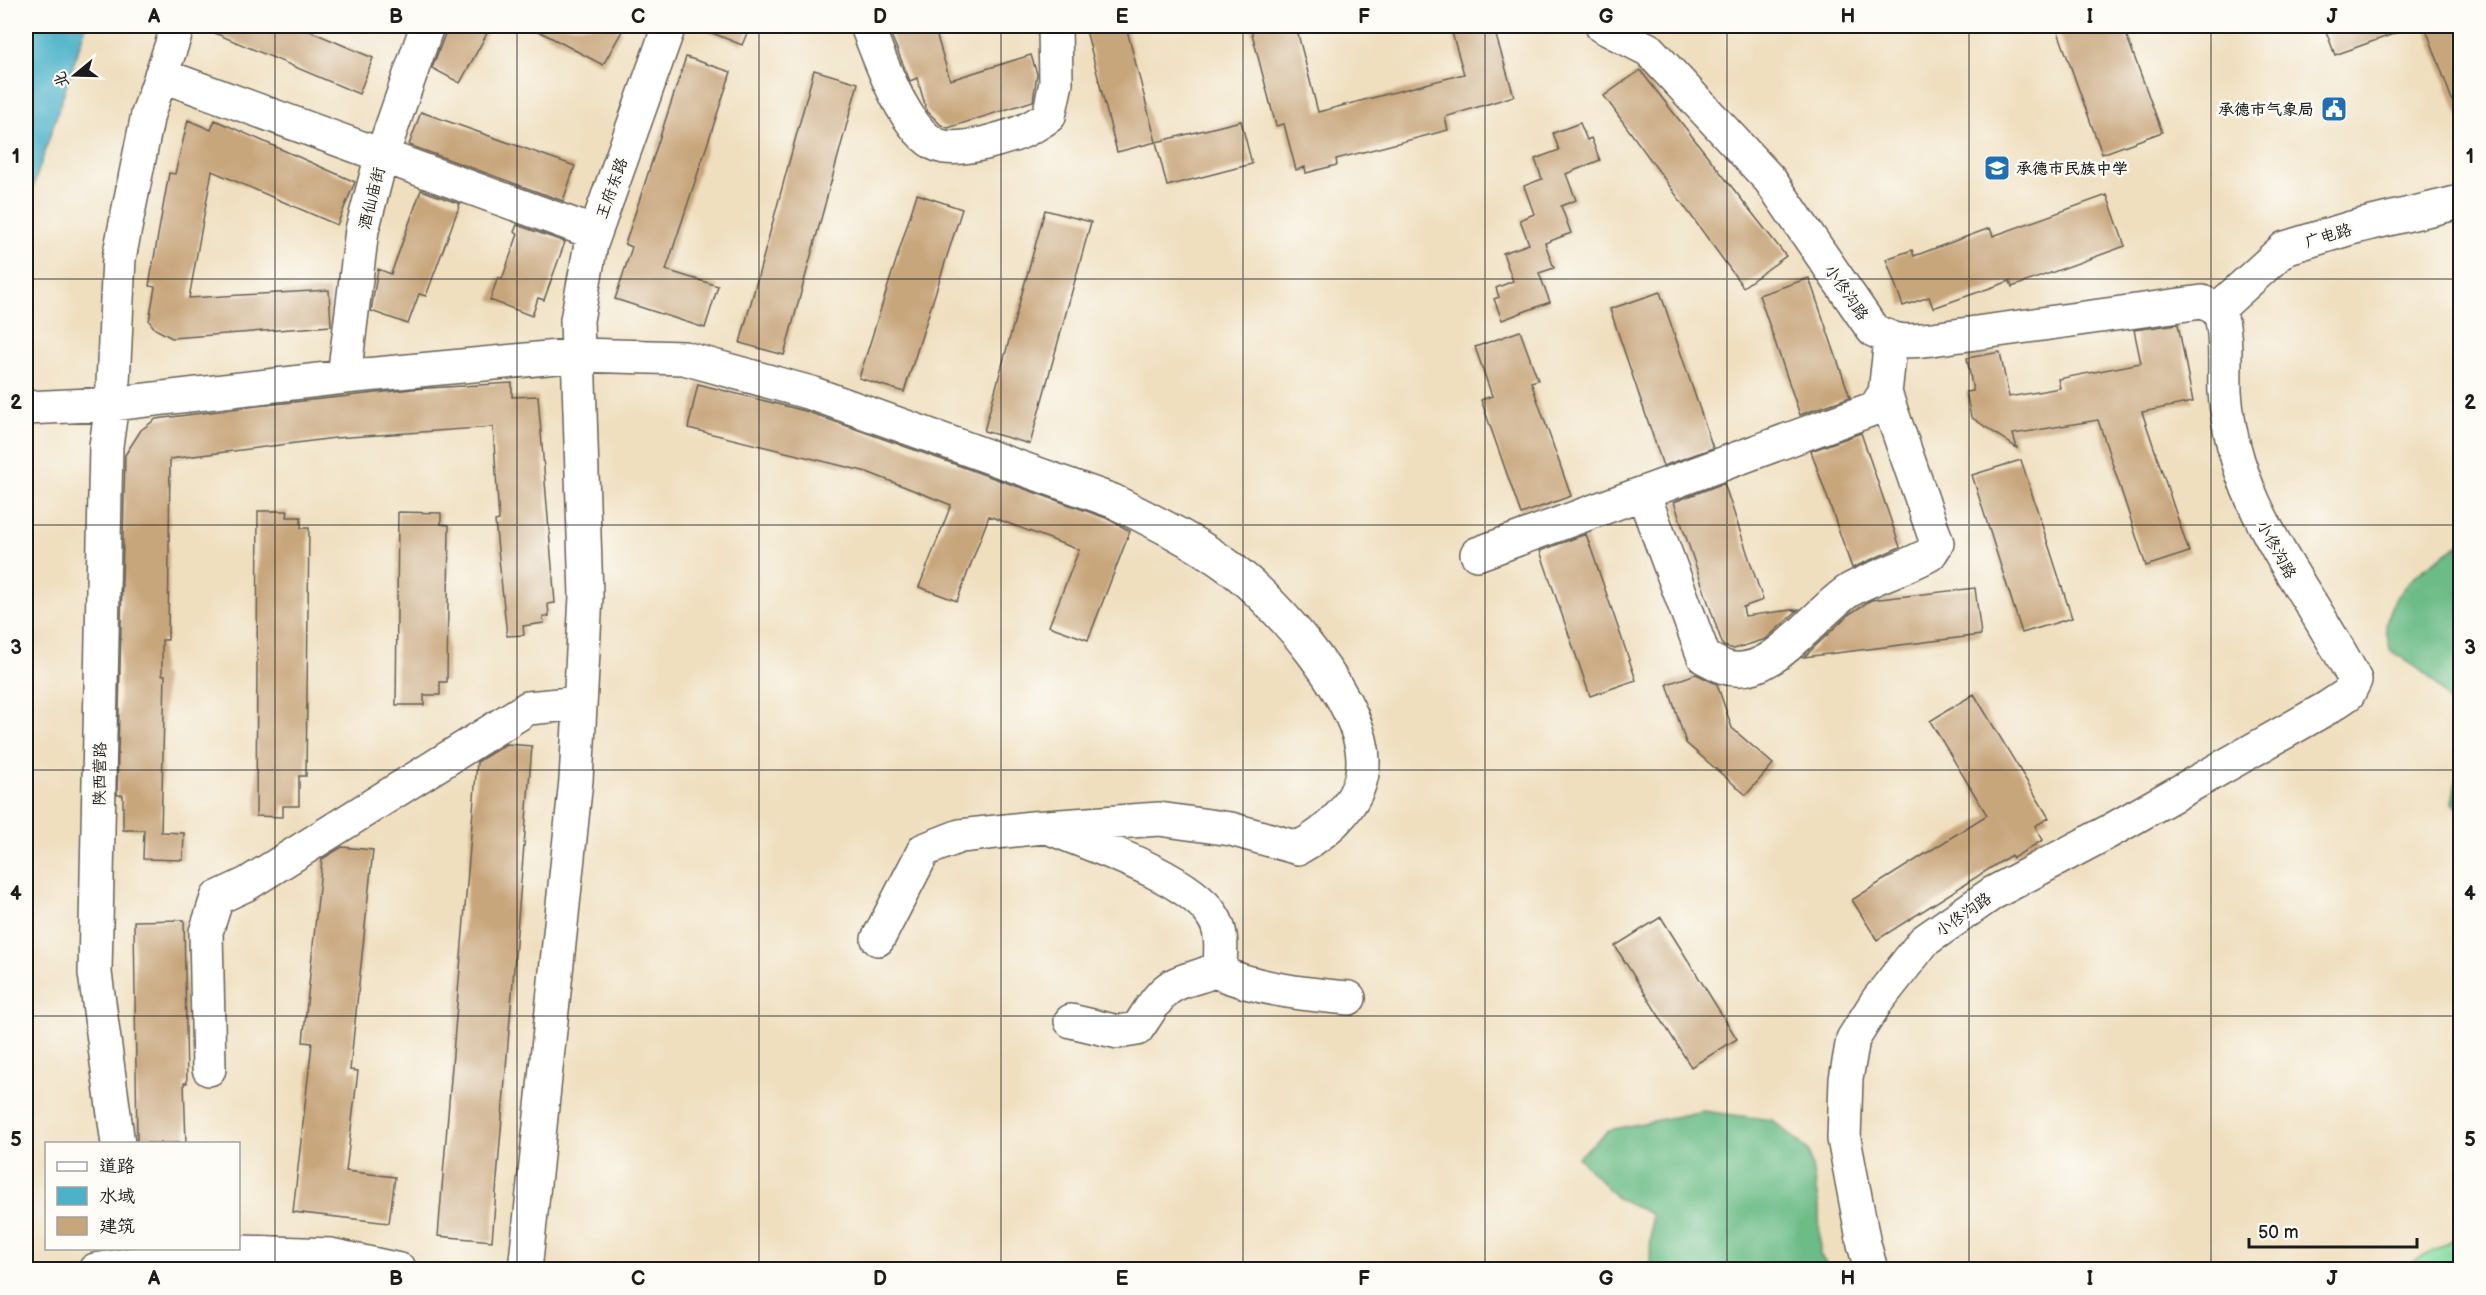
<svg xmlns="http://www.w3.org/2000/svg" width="2486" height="1295" viewBox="0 0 2486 1295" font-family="'Balsamiq Sans','LXGW WenKai TC',sans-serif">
  <rect width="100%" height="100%" fill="#fdfcf7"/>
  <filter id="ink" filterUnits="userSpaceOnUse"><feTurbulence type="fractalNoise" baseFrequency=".0167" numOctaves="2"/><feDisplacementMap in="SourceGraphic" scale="12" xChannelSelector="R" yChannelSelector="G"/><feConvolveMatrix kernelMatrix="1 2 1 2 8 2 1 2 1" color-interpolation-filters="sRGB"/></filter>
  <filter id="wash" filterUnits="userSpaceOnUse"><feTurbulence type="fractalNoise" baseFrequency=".008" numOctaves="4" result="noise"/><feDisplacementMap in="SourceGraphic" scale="24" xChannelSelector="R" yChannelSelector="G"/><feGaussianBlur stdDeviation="1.35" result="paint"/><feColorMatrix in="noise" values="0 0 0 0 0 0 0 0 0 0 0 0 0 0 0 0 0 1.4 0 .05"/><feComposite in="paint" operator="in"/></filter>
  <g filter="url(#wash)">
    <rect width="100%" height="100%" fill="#efdfbf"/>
    <!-- green -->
    <path fill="#86dda1" stroke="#517c5e" stroke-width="1.5" d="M2460 1237V1269H2400Z"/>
    <!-- forest -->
    <path fill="#6cbc87" stroke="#446c52" stroke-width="1.5" d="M2460 544V811L2452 803C2460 765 2465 720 2438 687 2427 672 2405 661 2390 650 2389 643 2386 633 2386 626 2389 588 2432 562 2460 544Z
      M1703 1111 1772 1120 1809 1151 1819 1206 1820 1255 1830 1269H1650L1651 1214 1617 1198 1578 1157 1609 1130Z"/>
    <!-- water -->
    <path fill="#4bb2c9" stroke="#346772" stroke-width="1.5" d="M26 26H86L26 209Z"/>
    <g id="blocks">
      <!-- building -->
      <path fill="#c8a67b" d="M198 26H298L373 58 359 94Z
        M448 26H491L460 83 432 68Z
        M529 26H611L622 31 603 65Z
        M695 26H750L742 45Z
        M903 26H934L950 80 1031 55 1037 74 1033 101 948 128 941 125 927 111 917 78 910 81 889 30Z
        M1085 26H1126L1156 142 1117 152Z
        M1250 26H1296L1318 112 1464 74 1450 26H1493L1514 96 1445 117 1448 130 1336 159 1337 165 1306 173 1305 167 1296 170 1284 124 1276 126Z
        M2056 26H2123L2162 132 2102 154Z
        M2324 26H2409L2410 28 2335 55Z
        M2425 26H2460V116H2458Z
        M686 57 731 72 666 270 718 286 705 328 615 299 632 247 625 244Z
        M814 70 858 83 784 355 740 343Z
        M1640 70 1786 256 1743 287 1604 96Z
        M421 112 575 166 563 201 409 145Z
        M188 120 211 130 215 120 355 182 337 225 212 171 189 298 329 290 331 326 172 338 155 329 149 321 155 287 149 286 169 173 175 174Z
        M1241 121 1252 164 1167 186 1156 142Z
        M1580 123 1587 140 1591 138 1600 160 1566 174 1576 200 1561 206 1571 233 1545 243 1554 268 1539 273 1550 302 1502 320 1494 299 1499 297 1496 288 1513 281 1503 253 1529 244 1520 220 1534 214 1524 186 1542 179 1535 159 1559 150 1553 133Z
        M421 190 460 204 426 296 419 294 408 324 371 311 378 269 391 274Z
        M917 194 962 209 904 392 859 378Z
        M2107 195 2125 246 2012 287 2010 281 1933 308 1929 297 1903 306 1886 259 1912 250 1914 256 1990 228 1993 236Z
        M1045 210 1091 222 1030 444 984 431Z
        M517 225 565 242 544 300 538 298 532 316 490 300 498 277 502 279 518 234 514 232Z
        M1809 278 1850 397 1800 415 1759 295Z
        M1660 292 1713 448 1663 466 1610 309Z
        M2178 324 2193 402 2142 412 2189 552 2146 566 2098 420 2013 434 2017 448 1971 417 1966 392 1973 391 1967 358 2000 352 2009 397 2060 388 2058 379 2141 363 2134 330Z
        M1520 331 1538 380 1531 382 1571 496 1521 514 1481 400 1492 396 1475 347Z
        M512 383V397L538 396 555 603 548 604 549 616 543 617 544 623 523 626 524 635 507 636 495 521 499 520 493 427 335 438 170 459 168 640H162V675H165L161 832 184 833 183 860 143 859 144 830H123V795H117L125 455 141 430 156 419 257 406 413 389Z
        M698 384 805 411 1106 518 1130 531 1088 640 1049 626 1079 550 989 516 957 601 919 587 951 505 867 472 688 428Z
        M1861 433 1900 547 1852 568 1811 451Z
        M2021 460 2072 618 2022 633 1972 475Z
        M1724 483 1763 600 1743 607 1745 616 1799 609 1766 639 1734 649 1723 646 1674 502Z
        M258 511H288L287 517H301V528H309L306 776H299V806H283V817L256 816Z
        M398 512 441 513V524L449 525 447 682H440V695H424V705H396Z
        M1586 534 1636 680 1590 696 1540 551Z
        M1975 588 1981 635 1804 657 1848 615 1871 600Z
        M1696 674 1717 684 1732 728 1773 764 1746 795 1686 743 1667 684Z
        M1974 694 2049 818 2035 826 2043 840 2013 858 2011 855 1877 940 1852 900 1987 815 1930 721Z
        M506 744 532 746 492 1241 438 1236 477 762Z
        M342 847 373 850 350 1070 358 1071 346 1171 395 1177 389 1223 293 1212 312 1043 303 1042 322 859Z
        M1661 917 1737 1039 1691 1067 1615 946Z
        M184 920 187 1083H184L186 1143H137L134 921Z"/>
    </g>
  </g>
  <g filter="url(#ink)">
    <use href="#blocks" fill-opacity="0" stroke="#666055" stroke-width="1.5"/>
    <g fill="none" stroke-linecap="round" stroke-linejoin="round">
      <!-- minor casing -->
      <g stroke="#666055" stroke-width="36">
        <path id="minor" d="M867 26C879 56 907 141 944 147 957 149 973 146 986 143 1012 136 1027 132 1049 116L1056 83 1055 26
          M1602 26 1649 50 1770 180 1873 330C1899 343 1903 342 1932 339L2202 302C2207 304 2215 307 2218 311 2228 326 2224 372 2225 392 2233 508 2305 582 2355 680L2348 694 2327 708 2110 831 1993 893 1924 941 1877 1001 1853 1039 1846 1079 1844 1139 1864 1244 1871 1270
          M161 75 595 233
          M2217 310 2285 248 2351 228 2460 202
          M344 377 362 230 382 155 427 26
          M26 408 112 404 344 377 579 355 684 358 811 393 1113 501C1153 521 1196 542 1232 569 1278 604 1364 702 1363 762 1363 800 1329 832 1298 848L1231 829 1159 819 1032 828 960 836 924 850 878 939
          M1643 493 1704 657C1710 660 1717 664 1724 667 1771 683 1814 612 1850 590 1875 576 1905 568 1930 554L1937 543 1885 393
          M1477 554 1875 408 1885 393 1891 339
          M1055 830C1097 847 1188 878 1212 915 1223 931 1221 947 1220 965 1206 979 1185 976 1169 988 1156 997 1146 1017 1137 1029L1118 1032 1071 1021
          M1214 971C1258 989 1302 994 1349 998
          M209 1069 206 932 217 898 247 884 528 708 580 703
          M118 1144 95 973 106 446 112 404 119 258 148 114 178 26
          M95 1270 214 1251 331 1255 400 1270
          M525 1270 576 780 586 596 577 320 591 244 669 26"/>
      </g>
      <!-- minor -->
      <use href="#minor" stroke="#fff" stroke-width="33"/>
    </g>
  </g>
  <!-- grid -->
  <path fill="none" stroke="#1c1c1c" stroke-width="1.5" stroke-opacity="0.55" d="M275 26V1270M517 26V1270M759 26V1270M1001 26V1270M1243 26V1270M1485 26V1270M1727 26V1270M1969 26V1270M2211 26V1270M26 279H2460M26 525H2460M26 770H2460M26 1016H2460"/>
  <!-- icons -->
  <defs>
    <g id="civic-square" transform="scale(1.35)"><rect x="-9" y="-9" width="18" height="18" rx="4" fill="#1f6fb2" stroke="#fdfcf7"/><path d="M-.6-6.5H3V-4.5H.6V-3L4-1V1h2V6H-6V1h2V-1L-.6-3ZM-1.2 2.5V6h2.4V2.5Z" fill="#fff"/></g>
    <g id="school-square" transform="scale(1.35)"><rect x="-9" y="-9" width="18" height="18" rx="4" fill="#1f6fb2" stroke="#fdfcf7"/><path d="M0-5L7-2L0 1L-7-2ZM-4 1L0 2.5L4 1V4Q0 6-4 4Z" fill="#fff"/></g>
  </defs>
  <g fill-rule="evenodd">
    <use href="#civic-square" x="2334" y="109"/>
    <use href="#school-square" x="1997" y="168"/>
  </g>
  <g text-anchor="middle" stroke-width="5" stroke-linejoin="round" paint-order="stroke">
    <!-- poi labels -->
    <g font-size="16" font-weight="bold" fill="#1c1c1c" stroke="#fdfcf7" text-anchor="end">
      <text x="2314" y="115">承德市气象局</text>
      <text x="2016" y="174" text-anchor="start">承德市民族中学</text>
    </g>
    <!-- street labels -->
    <g font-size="16" fill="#1c1c1c" stroke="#fdfcf7">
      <text transform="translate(611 188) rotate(-70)" y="6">王府东路</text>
      <text transform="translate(371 198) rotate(-76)" y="6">酒仙庙街</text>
      <text transform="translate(2328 235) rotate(-17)" y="6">广电路</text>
      <text transform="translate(1847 292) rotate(55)" y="6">小佟沟路</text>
      <text transform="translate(2277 549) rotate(61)" y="6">小佟沟路</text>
      <text transform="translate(99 774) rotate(-89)" y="6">陕西营路</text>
      <text transform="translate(1963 914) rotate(-35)" y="6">小佟沟路</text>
    </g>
  </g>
  <!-- margin -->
  <rect width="2486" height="1295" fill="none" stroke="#fdfcf7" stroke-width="66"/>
  <!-- legend -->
  <rect x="45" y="1142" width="195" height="108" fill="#fdfcf7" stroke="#a3a29f" stroke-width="1.5"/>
  <rect x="57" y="1162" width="30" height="9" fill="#ffffff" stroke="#a3a29f" stroke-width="1.5"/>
  <text x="99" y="1172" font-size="18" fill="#1c1c1c">道路</text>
  <rect x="57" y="1187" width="30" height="18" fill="#4bb2c9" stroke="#a3a29f" stroke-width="1.5"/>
  <text x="99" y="1202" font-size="18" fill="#1c1c1c">水域</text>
  <rect x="57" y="1217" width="30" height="18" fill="#c8a67b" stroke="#a3a29f" stroke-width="1.5"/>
  <text x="99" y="1232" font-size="18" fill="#1c1c1c">建筑</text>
  <!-- north arrow -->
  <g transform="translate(75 75) rotate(251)" stroke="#fdfcf7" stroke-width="4.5" paint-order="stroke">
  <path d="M0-4.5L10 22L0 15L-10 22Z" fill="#1c1c1c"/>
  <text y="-9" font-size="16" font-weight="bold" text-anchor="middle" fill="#1c1c1c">北</text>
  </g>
  <!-- scale -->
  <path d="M2249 1238v9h168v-9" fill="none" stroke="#1c1c1c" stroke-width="3"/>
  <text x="2258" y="1238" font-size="18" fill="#1c1c1c" stroke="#fdfcf7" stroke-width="4.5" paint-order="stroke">50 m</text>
  <rect x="33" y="33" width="2420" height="1229" fill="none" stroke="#1c1c1c" stroke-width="2"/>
  <g font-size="20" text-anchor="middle" font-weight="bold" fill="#1c1c1c">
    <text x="154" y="23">A</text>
    <text x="396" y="23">B</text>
    <text x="638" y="23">C</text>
    <text x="880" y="23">D</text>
    <text x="1122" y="23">E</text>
    <text x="1364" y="23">F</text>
    <text x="1606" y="23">G</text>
    <text x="1848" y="23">H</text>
    <text x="2090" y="23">I</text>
    <text x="2332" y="23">J</text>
    <text x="16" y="163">1</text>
    <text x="2470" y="163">1</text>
    <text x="16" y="409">2</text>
    <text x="2470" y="409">2</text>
    <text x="16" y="654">3</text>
    <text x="2470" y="654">3</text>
    <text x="16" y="900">4</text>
    <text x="2470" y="900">4</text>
    <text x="16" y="1146">5</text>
    <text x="2470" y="1146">5</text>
    <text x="154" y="1285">A</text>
    <text x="396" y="1285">B</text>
    <text x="638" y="1285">C</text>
    <text x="880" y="1285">D</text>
    <text x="1122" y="1285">E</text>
    <text x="1364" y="1285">F</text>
    <text x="1606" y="1285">G</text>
    <text x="1848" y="1285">H</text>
    <text x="2090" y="1285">I</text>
    <text x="2332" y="1285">J</text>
  </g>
</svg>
